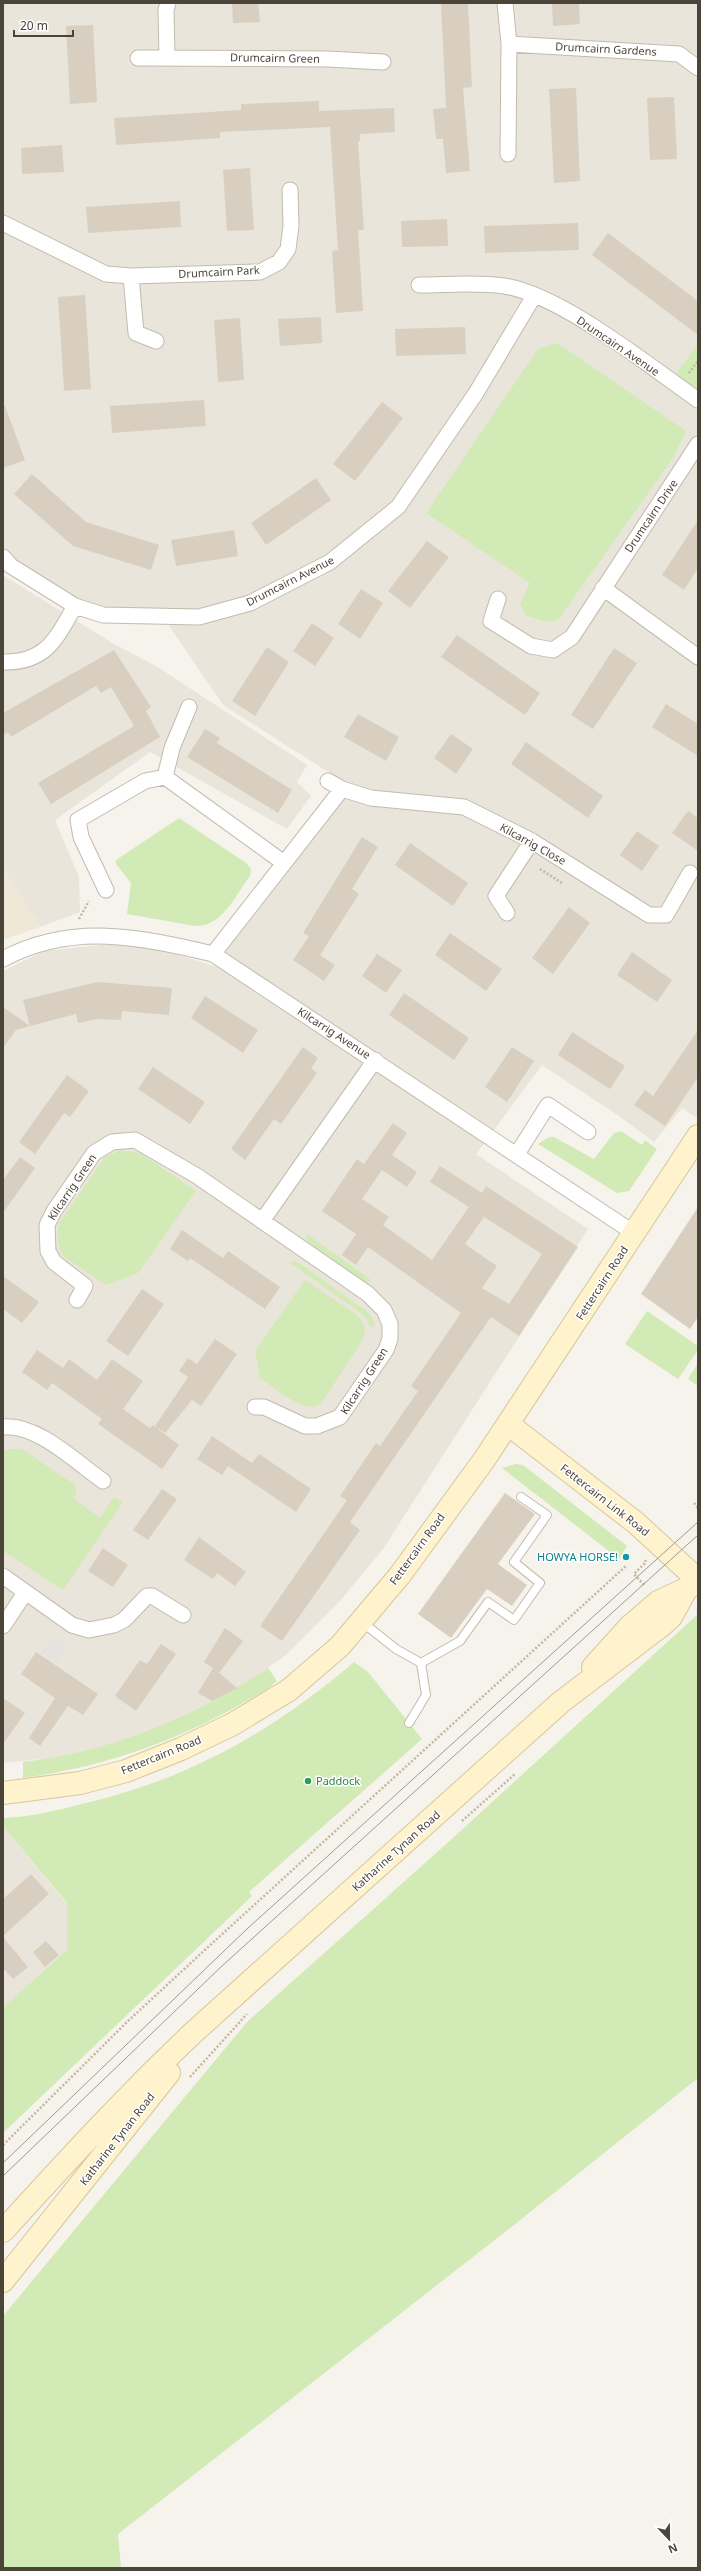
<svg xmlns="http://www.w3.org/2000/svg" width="701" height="2571" viewBox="0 0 701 2571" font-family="'Noto Sans',sans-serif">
  <rect width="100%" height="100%" fill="#f6f3ec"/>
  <!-- residential -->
  <path fill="#eae5da" d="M3 3H698V1119L682 1108 654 1142 619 1116 542 1065 476 1154 588 1229 383 1549 340 1601 286 1655 234 1691 188 1715 140 1736 60 1757 3 1763V971L44 951 100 945 144 944 214 966 328 819 347 784 223 705 161 614 91 610 3 553Z
    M3 575 114 644 156 666 307 765 297 782 311 796 287 829 150 752 55 820 79 877 80 912 40 927 3 868Z
    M3 1826 67 1904V1950L3 2007Z"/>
  <!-- education -->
  <path fill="#efe8d6" d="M3 868 40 927 3 940Z"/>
  <!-- green -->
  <path fill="#d2eab5" d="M557 343 686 431 673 458 558 620 545 622 526 615 520 604 530 583 426 513 538 349Z
    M698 344V397L670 382Z
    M179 818 246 863 251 869 250 876C235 896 222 927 195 926L127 914 131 883 116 864V860Z
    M621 1131 642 1145 645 1140 657 1149 629 1191 617 1193 538 1144 549 1137H554L594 1159 614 1133Z
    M121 1150 140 1153 196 1191 138 1273 106 1285 63 1256C57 1245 56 1236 59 1223L105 1157Z
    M307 1234 371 1280 366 1283 306 1240Z
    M295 1260 369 1313 375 1324 371 1328 366 1318 357 1310 290 1263Z
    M305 1280 357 1315C364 1322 366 1329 364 1338L326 1396C323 1400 320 1405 315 1406 301 1411 272 1386 260 1378L255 1351Z
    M647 1311 698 1346V1350L678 1379 625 1344Z
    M698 1363V1386L688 1379Z
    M7 1449H22L75 1485 77 1492 73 1498 100 1518 114 1497 123 1502 63 1590 3 1551V1452Z
    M516 1464 523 1465 627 1546 619 1559 502 1468Z
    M698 1614V2078L514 2225 118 2534 121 2568H3V2316L247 2022 444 1846Z
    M354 1662 368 1672 422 1739 249 1892 252 1896 3 2133V2007L67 1950V1903L3 1826V1818C31 1817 59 1810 86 1803 188 1779 275 1730 354 1662Z
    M268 1668 277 1681 270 1687C191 1736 115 1765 23 1778V1762C113 1751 192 1718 268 1668Z"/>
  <!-- parking -->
  <path fill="#e5e3e0" d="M53 1637 68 1647 58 1663 41 1652Z"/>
  <!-- building -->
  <path fill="#d8cfc1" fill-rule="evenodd" d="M232 3H258L260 22 233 23Z
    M441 3H468L472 87 463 88 470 171 446 173 443 139H436L433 109 446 108Z
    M552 3H579L580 24 553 26Z
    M93 25 97 102 70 104 66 26Z
    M576 88 580 181 554 183 549 89Z
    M674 97 677 159 650 160 647 98Z
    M319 101V111L394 108 395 132 360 134V141H358L364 230H358L363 311 336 313 332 251 338 250 330 127 220 132V138L116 145 114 118 241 110V104Z
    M62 145 64 172 22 174 21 148Z
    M250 168 254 230 227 231 223 170Z
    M180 201 181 227 88 233 86 207Z
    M447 219 448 246 402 247 401 221Z
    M578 223 579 250 485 253 484 226Z
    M608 233 698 301V335L592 255Z
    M85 295 91 389 64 391 58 297Z
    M321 317 322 343 280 346 278 319Z
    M240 318 244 380 218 382 214 320Z
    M465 327 466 354 396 356 395 329Z
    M204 400 206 426 112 433 110 406Z
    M382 402 403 418 355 481 333 464Z
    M3 406H5L25 460 3 468Z
    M32 474 86 522 159 545 151 570 73 546 14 494Z
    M316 478 331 500 266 545 251 523Z
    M698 520V568L684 590 662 575Z
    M234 530 238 556 176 566 171 540Z
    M427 541 449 557 410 608 388 591Z
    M361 589 383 603 360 639 338 624Z
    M312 623 334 638 315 666 293 651Z
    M457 635 540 693 525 715 441 657Z
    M267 647 289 662 255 716 232 701Z
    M614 648 637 663 593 729 571 715Z
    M114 650 151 707 146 711 160 737 51 804 38 783 134 726 111 687 101 693 96 686 11 737 8 732 3 735V713Z
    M666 704 698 724V756L652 727Z
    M358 714 399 737 386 761 344 737Z
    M205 729 220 738 217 743 292 790 278 813 187 757Z
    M451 734 473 749 456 774 434 758Z
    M526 742 603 796 588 818 511 764Z
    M688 811 698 818V851L672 833Z
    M637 831 659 846 642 871 620 855Z
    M362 837 378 847 352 889 359 894 320 955 335 965 324 981 293 960 309 936 303 933Z
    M410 843 468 883 453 906 395 865Z
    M569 907 590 923 553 974 532 958Z
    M450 933 502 969 486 991 435 955Z
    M632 952 672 980 657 1002 617 975Z
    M377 954 402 970 386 993 362 976Z
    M97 982 172 988 169 1015 122 1011 121 1020 96 1019 78 1023 76 1014 30 1026 23 1000Z
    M404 993 469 1038 454 1060 389 1015Z
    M205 996 258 1030 243 1053 191 1018Z
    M3 1007 30 1026 16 1030 3 1048Z
    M698 1030V1077L665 1126 634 1105 645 1090 653 1096Z
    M572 1032 625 1066 610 1089 558 1055Z
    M303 1047 318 1058 311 1068 317 1073 281 1124 274 1119 245 1160 231 1149Z
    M512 1047 534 1061 507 1102 485 1087Z
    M153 1067 205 1102 190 1124 138 1089Z
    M67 1075 89 1091 70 1117 64 1113 35 1154 19 1142Z
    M393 1123 407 1133 392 1155 417 1172 407 1187 382 1170 362 1199 389 1217 383 1225 432 1260 469 1207 430 1182 440 1166 482 1193 486 1186 578 1247 519 1336 491 1317 350 1522 360 1530 282 1641 260 1626 347 1500 340 1496 376 1443 380 1446 418 1391 411 1386 461 1313 368 1247 356 1265 342 1255 356 1234 322 1211 357 1159 364 1164ZM484 1217 542 1254 509 1304 482 1288 497 1266 465 1244Z
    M20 1157 35 1168 3 1213V1180Z
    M698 1207V1317L690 1329 641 1294Z
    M182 1230 223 1258 228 1251 280 1287 265 1309 190 1258 188 1261 170 1249Z
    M3 1276 39 1302 22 1323 3 1309Z
    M142 1289 164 1304 128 1356 106 1341Z
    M215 1339 237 1354 201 1406 192 1400 165 1433 155 1426 188 1377 179 1371 188 1358 197 1364Z
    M37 1350 63 1368 69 1359 97 1380 112 1359 143 1381 123 1409 150 1428 153 1425 179 1445 162 1469 98 1424 102 1419 52 1383 47 1390 22 1372Z
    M212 1436 252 1463 259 1454 311 1489 296 1512 228 1466 222 1475 197 1459Z
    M162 1489 177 1499 148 1540 133 1530Z
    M505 1493 535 1514 498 1564 527 1585 512 1606 487 1589 451 1638 418 1614Z
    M199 1537 246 1572 235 1586 217 1573 213 1579 184 1560Z
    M103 1548 128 1565 113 1587 88 1571Z
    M225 1628 243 1641 219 1673 217 1671 237 1688 212 1701 198 1693 213 1668 204 1662Z
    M161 1644 176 1654 136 1711 115 1696 140 1660 147 1664Z
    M36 1652 98 1694 83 1715 68 1706 40 1746 29 1738 55 1698 21 1674Z
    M3 1698 25 1713 3 1744Z
    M31 1874 49 1894 3 1936V1899Z
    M3 1937 28 1967 13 1979 3 1968Z
    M46 1941 59 1955 45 1967 33 1952Z"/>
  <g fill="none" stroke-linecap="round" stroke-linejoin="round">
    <!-- lane casing -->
    <g stroke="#c2bbae" stroke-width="10">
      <path id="lane" d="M362 1622 396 1649 421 1663 426 1695 409 1723
        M421 1663 460 1641 488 1602 514 1620 540 1583 514 1562 547 1515 521 1497"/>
    </g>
    <!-- street casing -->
    <g stroke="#c2bbae" stroke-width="17">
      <path id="street" d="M505 3 509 44 508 154
        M509 44 679 54 698 68
        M167 57 166 10 168 3
        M138 58 328 59 383 62
        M3 223 106 274 131 276 260 272 279 262 288 249 291 226 290 190
        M131 276 136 333 156 341
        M419 285C446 285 477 282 504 286 562 295 649 366 698 400
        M3 557 11 566 75 606 103 615 199 617 250 603 330 562 398 507 476 393 534 296
        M603 588 698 657
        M498 599 491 621 531 646 553 650 572 637 698 444
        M3 662C46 663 56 639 75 606
        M165 777 172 748 189 707
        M328 781 342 789 371 798 464 807 532 841 649 915H666L690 873
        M106 890 81 837 78 820 145 781 165 777 284 863
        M507 913 496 896 532 841
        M213 954 342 789
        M3 959C73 922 140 937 213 954L634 1233
        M517 1154 548 1105 588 1132
        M262 1221 375 1060
        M77 1300 85 1286 54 1262 48 1251 47 1225 54 1211 94 1153 112 1142 135 1140 197 1176 368 1294 384 1310 390 1324V1339L386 1350 340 1417 317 1426H305L264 1407H255
        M3 1427C36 1423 76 1462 103 1481
        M3 1576 72 1625 89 1630 114 1625 124 1620 147 1596H152L183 1615
        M3 1626 25 1593"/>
    </g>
    <!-- secondary casing -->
    <g stroke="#d6c79b" stroke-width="24">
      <path id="secondary" d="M508 1424 636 1523 698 1580
        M593 1667 630 1626 658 1602 690 1587
        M3 1793 80 1783 126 1771 181 1749 233 1724 289 1690 340 1646 400 1575 484 1460 698 1136
        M3 2231C65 2163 127 2095 194 2032L561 1702 661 1626 671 1617 687 1588
        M3 2281 169 2073"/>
    </g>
    <!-- path -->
    <path stroke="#c4b79f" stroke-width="2.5" stroke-dasharray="2 2" stroke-linecap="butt" d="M689 373 698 361
      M540 869 562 883
      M79 919 89 901
      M694 1503 698 1508
      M645 1560 646 1562 634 1574 645 1586
      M462 1821 515 1774
      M190 2077 247 2014
      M3 2145 128 2021 207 1948 626 1566"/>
    <!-- lane -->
    <use href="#lane" stroke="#fff" stroke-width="8"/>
    <!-- street -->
    <use href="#street" stroke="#fff" stroke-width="15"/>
    <!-- secondary -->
    <use href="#secondary" stroke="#fff3cd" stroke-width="22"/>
    <!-- tram -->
    <path stroke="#9a9a9a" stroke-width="1" d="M3 2163 248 1928 698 1522
      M3 2176 222 1966 698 1535"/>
  </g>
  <!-- markers -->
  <circle fill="#0f9aa8" stroke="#fff" stroke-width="1.5" cx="626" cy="1557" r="4"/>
  <circle fill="#2e9e5b" stroke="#fff" stroke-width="1.5" cx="308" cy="1781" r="4"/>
  <g text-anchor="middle" stroke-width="3" stroke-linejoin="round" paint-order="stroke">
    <!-- street labels -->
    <g font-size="11" fill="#4b4439" stroke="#fff">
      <text transform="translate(606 49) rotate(3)" y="4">Drumcairn Gardens</text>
      <text transform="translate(275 58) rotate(1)" y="4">Drumcairn Green</text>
      <text transform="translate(219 272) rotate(-3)" y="4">Drumcairn Park</text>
      <text transform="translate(618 346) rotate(34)" y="4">Drumcairn Avenue</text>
      <text transform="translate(651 516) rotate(-56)" y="4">Drumcairn Drive</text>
      <text transform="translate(290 581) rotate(-27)" y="4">Drumcairn Avenue</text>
      <text transform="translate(533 844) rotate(29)" y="4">Kilcarrig Close</text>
      <text transform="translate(334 1033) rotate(33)" y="4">Kilcarrig Avenue</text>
      <text transform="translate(72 1187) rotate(-56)" y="4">Kilcarrig Green</text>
      <text transform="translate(602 1283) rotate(-57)" y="4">Fettercairn Road</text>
      <text transform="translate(364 1381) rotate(-57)" y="4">Kilcarrig Green</text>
      <text transform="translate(605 1500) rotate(38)" y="4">Fettercairn Link Road</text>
      <text transform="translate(417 1549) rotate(-54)" y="4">Fettercairn Road</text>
      <text transform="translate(161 1755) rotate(-22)" y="4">Fettercairn Road</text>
      <text transform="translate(396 1851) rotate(-42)" y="4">Katharine Tynan Road</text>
      <text transform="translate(117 2139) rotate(-52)" y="4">Katharine Tynan Road</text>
    </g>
    <!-- culture labels -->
    <g font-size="11" fill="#0d838f" stroke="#fff" text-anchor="end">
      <text x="618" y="1561">HOWYA HORSE!</text>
    </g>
    <!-- leisure labels -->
    <g font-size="11" fill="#27864d" stroke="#fff" text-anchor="start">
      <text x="316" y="1785">Paddock</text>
    </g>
  </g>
  <!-- border -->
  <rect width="701" height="2571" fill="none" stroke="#4b4439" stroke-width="8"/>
  <!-- north arrow -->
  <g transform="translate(669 2539) rotate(158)" stroke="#ffffff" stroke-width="3" paint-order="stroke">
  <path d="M0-3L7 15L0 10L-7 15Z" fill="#4b4439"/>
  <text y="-6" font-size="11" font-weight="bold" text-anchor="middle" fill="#4b4439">N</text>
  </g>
  <!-- scale -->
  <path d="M14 30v6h59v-6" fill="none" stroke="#4b4439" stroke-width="2"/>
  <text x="20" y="30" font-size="12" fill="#4b4439" stroke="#ffffff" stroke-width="3" paint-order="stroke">20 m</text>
</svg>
